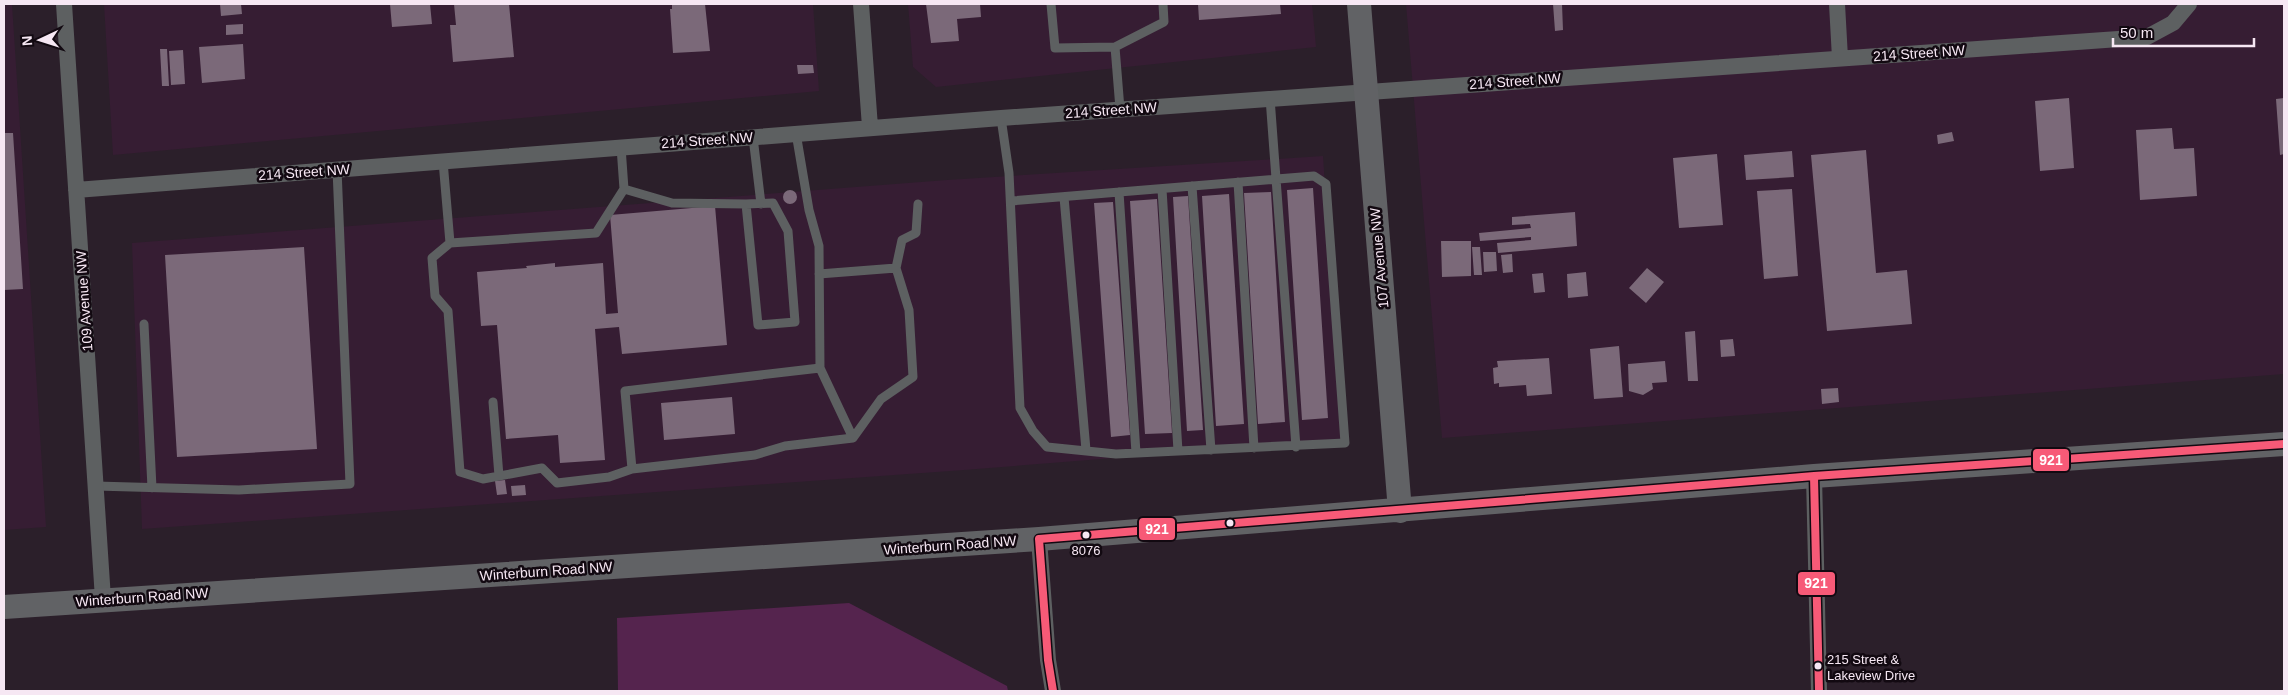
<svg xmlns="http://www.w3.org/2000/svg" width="2288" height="695" viewBox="0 0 2288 695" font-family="Helvetica,sans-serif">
  <rect width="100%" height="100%" fill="#2b1f2a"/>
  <!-- built -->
  <path fill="#361d33" d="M4 4H12L46 527 4 530Z
    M104 4H813L819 91 113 155Z
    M908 4H1312L1316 47 936 87 913 67Z
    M1406 4H2284V374L1442 438Z
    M1323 156 1342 440 964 470 142 529 132 243 947 180Z"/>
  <!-- green -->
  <path fill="#55244e" d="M849 603 1007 686 1008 691H618L617 618Z"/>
  <!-- building -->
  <path fill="#7b6979" d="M220 4H241L242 14 221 16Z
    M390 4H430L432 24 392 27Z
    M454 4H509L514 57 453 62 450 25H456Z
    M672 4H705L710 51 673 53 670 9H672Z
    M926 4H980L981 17 957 19 959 41 931 43Z
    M1198 4H1280L1281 14 1199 20Z
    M1553 4H1562L1563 30 1555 31Z
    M243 24V34L226 35V25Z
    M243 44 245 79 202 83 199 47Z
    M160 49H167L169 86H162Z
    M183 50 185 84 171 85 169 51Z
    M797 65H813L814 73 798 74Z
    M2069 98 2074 168 2040 171 2035 101Z
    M2284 98V154L2280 155 2276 99Z
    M2172 128 2174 149 2194 148 2197 196 2140 200 2136 130Z
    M1952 132 1954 141 1938 144 1937 135Z
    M4 133H13L23 289 4 290Z
    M1866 150 1876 273 1907 270 1912 324 1827 331 1811 155Z
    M1792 151 1794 177 1746 180 1744 155Z
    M1717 154 1723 225 1679 228 1673 158Z
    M1313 188 1328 418 1302 420 1287 190Z
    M1792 189 1798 276 1764 279 1757 191Z
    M783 197a7 7 0 1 1 14 0a7 7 0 1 1-14 0Z
    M1271 192 1285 422 1258 424 1244 193Z
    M1229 194 1244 424 1216 426 1202 196Z
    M1188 196 1203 430 1187 431 1173 197Z
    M1157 199 1172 433 1145 434 1130 201Z
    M1113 202 1130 435 1111 437 1094 203Z
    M715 206 727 345 622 354 619 327 595 329 605 460 560 463 558 435 506 439 497 325 481 326 477 272 527 268 526 266 555 263V267L603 263 606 314 618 313 610 215Z
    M1575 212 1577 246 1498 253 1497 243 1531 240V237L1480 241 1479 233 1531 228 1530 224 1512 225V217Z
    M1441 241H1471V276L1442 277Z
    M304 247 317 449 177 457 165 255Z
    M1472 247H1480L1482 275H1474Z
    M1483 252H1496L1497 271 1484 272Z
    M1512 254 1513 272 1503 273 1501 255Z
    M1647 268 1664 282 1646 303 1629 288Z
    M1586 272 1588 296 1568 298 1567 274Z
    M1543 273 1545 292 1534 293 1532 274Z
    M1695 331 1698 381H1688L1685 332Z
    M1733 339 1735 356 1721 357 1720 340Z
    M1619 346 1623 397 1594 399 1590 349Z
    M1549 358 1552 394 1527 396 1526 385 1499 387V383L1494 384 1493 368 1498 367 1497 361Z
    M1665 361 1667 382 1652 383 1653 389 1643 395 1629 391 1628 364Z
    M1838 388 1839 402 1822 404 1821 389Z
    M732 397 735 434 664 440 661 403Z
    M505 480 507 494 497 495 495 481Z
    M525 485 526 495 512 496 511 486Z"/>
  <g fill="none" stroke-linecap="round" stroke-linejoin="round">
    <!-- lane -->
    <path stroke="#5d6061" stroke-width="9" d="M1051 4 1055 48 1115 47 1164 22 1163 4
      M1115 47 1120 109
      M1270 98 1296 447
      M1001 118 1009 173 1020 408 1033 431 1047 447 1116 454 1345 443 1326 184 1314 176 1011 201
      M796 133 809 210 819 246 820 368
      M753 137 761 204
      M621 147 624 189
      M443 161 450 243 596 233 624 189 672 203 746 204 758 325 795 322 788 231 773 203 746 204
      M1238 182 1254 448
      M1192 186 1211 450
      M1162 189 1178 451
      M1119 192 1136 453
      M1064 197 1086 450
      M450 243 432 258 435 296 448 311 460 472 483 479 542 468 557 483 609 477 632 469 755 455 785 446 853 438 881 399 913 377 909 310 896 268 902 240 916 233 918 204
      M819 274 896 268
      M144 324 152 488
      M493 402 499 476
      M632 469 625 391 820 368 853 438
      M96 486 239 490 350 484 337 169"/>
    <!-- street -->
    <path stroke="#5d6061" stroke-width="16" d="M64 4 103 599
      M861 4 870 127
      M1837 4 1840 58
      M76 190 1001 118 2147 37 2173 23 2189 4
      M1814 476 1819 691
      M1039 539 1048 660 1053 691"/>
    <!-- secondary -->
    <path stroke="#616265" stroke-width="24" d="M1359 4 1400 511
      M4 607 1039 539 1814 476 2284 444"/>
    <!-- bus-1 casing -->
    <g stroke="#120911" stroke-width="11">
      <path id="bus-1" d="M1814 476 1819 691
        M1053 691 1048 660 1039 539 1814 476 2284 444"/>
    </g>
    <!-- bus-1 -->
    <use href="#bus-1" stroke="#f75a77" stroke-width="8"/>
  </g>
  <!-- markers -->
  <g fill="#f6e7f3" stroke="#120911" stroke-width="2">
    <circle cx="1230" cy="523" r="4.5"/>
    <circle cx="1086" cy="535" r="4.5"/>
    <circle cx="1818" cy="666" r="4.5"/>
  </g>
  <g text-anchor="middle" stroke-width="5" stroke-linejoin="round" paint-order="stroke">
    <!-- bus labels -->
    <g font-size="13" fill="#f6e7f3" stroke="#120911">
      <text x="1086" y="555">8076</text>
      <text x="1827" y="664" text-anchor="start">215 Street &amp;<tspan x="1827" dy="16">Lakeview Drive</tspan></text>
    </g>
    <!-- street labels -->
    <g font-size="14" fill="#f6e7f3" stroke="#120911">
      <text transform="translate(1919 53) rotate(-4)" y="5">214 Street NW</text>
      <text transform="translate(1515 81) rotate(-4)" y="5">214 Street NW</text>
      <text transform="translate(1111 110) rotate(-4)" y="5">214 Street NW</text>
      <text transform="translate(707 140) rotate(-4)" y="5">214 Street NW</text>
      <text transform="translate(304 172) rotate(-4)" y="5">214 Street NW</text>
      <text transform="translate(1379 258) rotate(-95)" y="5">107 Avenue NW</text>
      <text transform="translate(84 301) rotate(-94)" y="5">109 Avenue NW</text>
      <text transform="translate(950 545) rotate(-4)" y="5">Winterburn Road NW</text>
      <text transform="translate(546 571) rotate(-4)" y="5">Winterburn Road NW</text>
      <text transform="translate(142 597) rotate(-4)" y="5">Winterburn Road NW</text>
    </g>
  </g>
  <g stroke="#120911" stroke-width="2">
    <rect x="2032" y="448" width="38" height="24" rx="5" fill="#f75a77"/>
    <rect x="1138" y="517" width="38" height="24" rx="5" fill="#f75a77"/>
    <rect x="1797" y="571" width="39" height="25" rx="5" fill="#f75a77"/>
  </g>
  <g font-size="14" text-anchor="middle" font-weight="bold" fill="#fff">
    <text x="2051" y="465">921</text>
    <text x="1157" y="534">921</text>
    <text x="1816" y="588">921</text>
  </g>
  <!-- border -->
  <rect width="2288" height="695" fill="none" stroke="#f6e7f3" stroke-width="10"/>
  <!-- north arrow -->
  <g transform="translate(40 40) rotate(266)" stroke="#120911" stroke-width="4" paint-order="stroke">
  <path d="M0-4L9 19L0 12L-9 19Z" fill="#f6e7f3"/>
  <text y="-8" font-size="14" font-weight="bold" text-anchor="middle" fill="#f6e7f3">N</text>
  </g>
  <!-- scale -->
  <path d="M2113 38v8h141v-8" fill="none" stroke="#f6e7f3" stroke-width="2.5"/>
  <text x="2120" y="38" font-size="15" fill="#f6e7f3" stroke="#120911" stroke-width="4" paint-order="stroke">50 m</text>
</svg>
